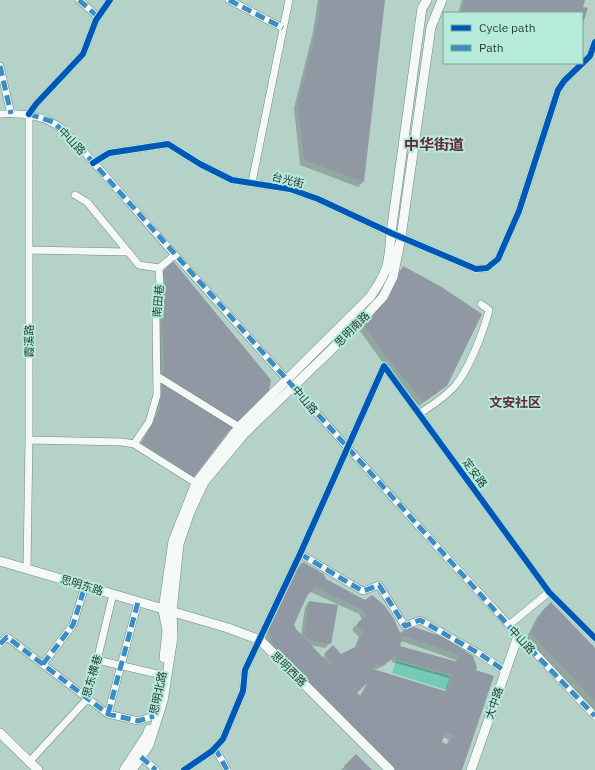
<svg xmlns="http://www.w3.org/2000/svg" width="595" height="770" viewBox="0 0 595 770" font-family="'IBM Plex Sans','Noto Sans SC',sans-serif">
  <rect width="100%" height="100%" fill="#b5d2c9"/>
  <!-- green -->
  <path fill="#73cab5" d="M396 661 450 676 447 690 392 673Z"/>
  <!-- shadow -->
  <path fill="#0003" fill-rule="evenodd" d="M318 0H384L363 182 358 187 300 165 294 108 313 32Z
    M462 0H584L582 7 587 9 582 23V13H458Z
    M403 268 441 390 419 406 388 370 360 331 379 308 398 272Z
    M164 270 227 432 189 481 138 448 156 415 160 365 159 275Z
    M303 563 399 634 472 657 461 770H385L266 642 265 630 293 573ZM311 592 359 614 362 620 353 628V631L359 637 354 649 341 655 333 647 322 658 310 645 325 648 330 643 309 602 305 607 301 636 295 630 293 624 307 596ZM401 641 456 660 455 663 399 646ZM392 656V662L449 678 445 692 372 669H377L385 665ZM367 682 365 687 359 697 356 693ZM442 737 449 740 446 745 440 743Z
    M551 603 595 649V711L526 639 537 617Z
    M356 755 371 770H341Z"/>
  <!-- building -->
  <path fill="#9098a4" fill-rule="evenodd" d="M321 0H385L364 182 304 160 298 103 317 26Z
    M465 0H585L583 7 588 8 582 26V13H461Z
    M173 261 271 380 268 396 229 431 194 477 142 443 160 409 164 360 162 315 166 287 164 270Z
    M403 266 440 286 482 314 447 386 424 402 393 365 364 326 384 302Z
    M303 562 324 574 326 579 365 600 372 595 384 605 394 619 400 633 411 626 443 637 473 656 477 667 476 670 494 676 462 770H394L274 647 270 637 269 625 298 567ZM315 587 363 610 367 615 358 622 357 626 363 632 359 638 357 649 355 647 341 654 333 645 324 654 332 662V667L296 629 294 625 309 591 312 592ZM403 636 460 655 458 662 400 646ZM395 654V659L452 675 448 692 373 669 375 665H383L391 660ZM369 681 364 692 361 696 357 693ZM445 732 453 735 448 745 442 742Z
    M309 601 338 605 331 644 310 640 304 635Z
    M551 602 595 648V701L531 634 542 611Z
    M356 754 372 770H348L344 766Z"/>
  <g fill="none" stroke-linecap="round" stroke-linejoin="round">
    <!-- street casing -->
    <g stroke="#718882" stroke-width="8">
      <path id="street" d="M79 0 98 17
        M229 0 283 28
        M0 66 11 114
        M0 114C24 113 44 115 64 130 103 171 138 214 175 255 314 409 451 566 595 716
        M29 114 36 104 83 54 96 20 110 0
        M93 163 109 153 168 144 200 164 232 180 290 189 318 199 391 233 476 269 487 268 498 259 519 211 558 90 564 81 590 56 595 42
        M252 182 289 0
        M75 195 87 202 139 265 159 268 160 286 156 316 157 395 149 422 134 444
        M29 250 128 252
        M159 268 175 255
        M157 376 239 427
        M419 414C431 406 444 398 454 387 469 370 483 333 489 310L481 304
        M29 440 122 442 134 444 196 483
        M300 554C322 566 341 579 363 591L379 585 405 626 420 620 480 654 505 671
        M27 568 29 440V114
        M509 625 549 592
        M0 644 7 637 108 714 138 721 154 716
        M97 660 162 675
        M43 664 73 625 85 586
        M108 714 138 602
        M215 748 227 770
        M141 757 156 770
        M30 761 88 698 113 594
        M184 770 212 751 223 739 243 691 245 670 300 554 384 366 549 592 595 638"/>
    </g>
    <!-- secondary casing -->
    <g stroke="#718882" stroke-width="10">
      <path id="secondary" d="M0 561 228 628 260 640 390 770
        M164 658 167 631 163 610 173 541 196 483 239 427 370 297C388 272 389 263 391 233L422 8 427 0
        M0 733 38 770
        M124 770 147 735 149 729
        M132 770 149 745 163 701 173 637 172 612 179 544 190 512 204 482 244 434 357 325 383 297 393 277 401 237 431 27 442 0
        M471 770 518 636"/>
    </g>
    <!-- street -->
    <use href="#street" stroke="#f4f8f7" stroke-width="7"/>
    <!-- secondary -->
    <use href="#secondary" stroke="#f4f8f7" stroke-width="9"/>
    <!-- quiet -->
    <path stroke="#398ec5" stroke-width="5" stroke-dasharray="10 5" stroke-linecap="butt" d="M79 0 98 17
      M229 0 283 28
      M0 66 11 114
      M29 114 53 122 74 141 348 448 518 636 595 716
      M300 554C322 566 341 579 363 591L379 585 405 626 420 620 480 654 505 671
      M0 644 7 637 108 714 138 721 154 716
      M43 664 73 625 85 586
      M108 714 138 602
      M215 748 227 770
      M141 757 156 770"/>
    <!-- cycleway casing -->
    <g stroke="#b6ebdb" stroke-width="8">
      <path id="cycleway" d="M29 114 36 104 83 54 96 20 110 0
        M93 163 109 153 168 144 200 164 232 180 290 189 318 199 391 233 476 269 487 268 498 259 519 211 558 90 564 81 590 56 595 42
        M184 770 212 751 223 739 243 691 245 670 300 554 384 366 549 592 595 638"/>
    </g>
    <!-- cycleway -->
    <use href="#cycleway" stroke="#0057b8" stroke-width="6"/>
  </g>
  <g text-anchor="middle" stroke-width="4" stroke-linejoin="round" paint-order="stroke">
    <!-- street labels -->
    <g font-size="11" fill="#273d36" stroke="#b6ebdb">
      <text transform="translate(72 141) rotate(46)" y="4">中山路</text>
      <text transform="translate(288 180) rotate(14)" y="4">台光街</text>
      <text transform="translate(158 301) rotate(-85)" y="4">南田巷</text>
      <text transform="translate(352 329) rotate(-45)" y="4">思明南路</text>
      <text transform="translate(29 341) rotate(-90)" y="4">霞溪路</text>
      <text transform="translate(305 400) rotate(49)" y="4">中山路</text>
      <text transform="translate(475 473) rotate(54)" y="4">定安路</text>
      <text transform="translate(82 585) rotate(17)" y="4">思明东路</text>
      <text transform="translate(522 640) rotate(47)" y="4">中山路</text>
      <text transform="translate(289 669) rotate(45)" y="4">思明西路</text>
      <text transform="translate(92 676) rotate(-74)" y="4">思东横巷</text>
      <text transform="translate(158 693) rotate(-78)" y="4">思明北路</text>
      <text transform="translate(494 703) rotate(-71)" y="4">大中路</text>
    </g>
    <!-- quarter labels -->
    <g font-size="13" font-weight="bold" fill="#662543" stroke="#b6ebdb">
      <text x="515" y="407">文安社区</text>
    </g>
    <!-- district labels -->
    <g font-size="15" font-weight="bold" fill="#662543" stroke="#b6ebdb">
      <text x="434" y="150">中华街道</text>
    </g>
  </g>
  <!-- legend -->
  <rect x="443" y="12" width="140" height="52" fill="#b6ebdb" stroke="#7da599"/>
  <rect x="451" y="25" width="20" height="6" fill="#0057b8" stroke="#7da599"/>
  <text x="479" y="32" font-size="12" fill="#273d36">Cycle path</text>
  <rect x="451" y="45" width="20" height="6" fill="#398ec5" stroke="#7da599"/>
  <text x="479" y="52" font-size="12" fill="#273d36">Path</text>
</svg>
